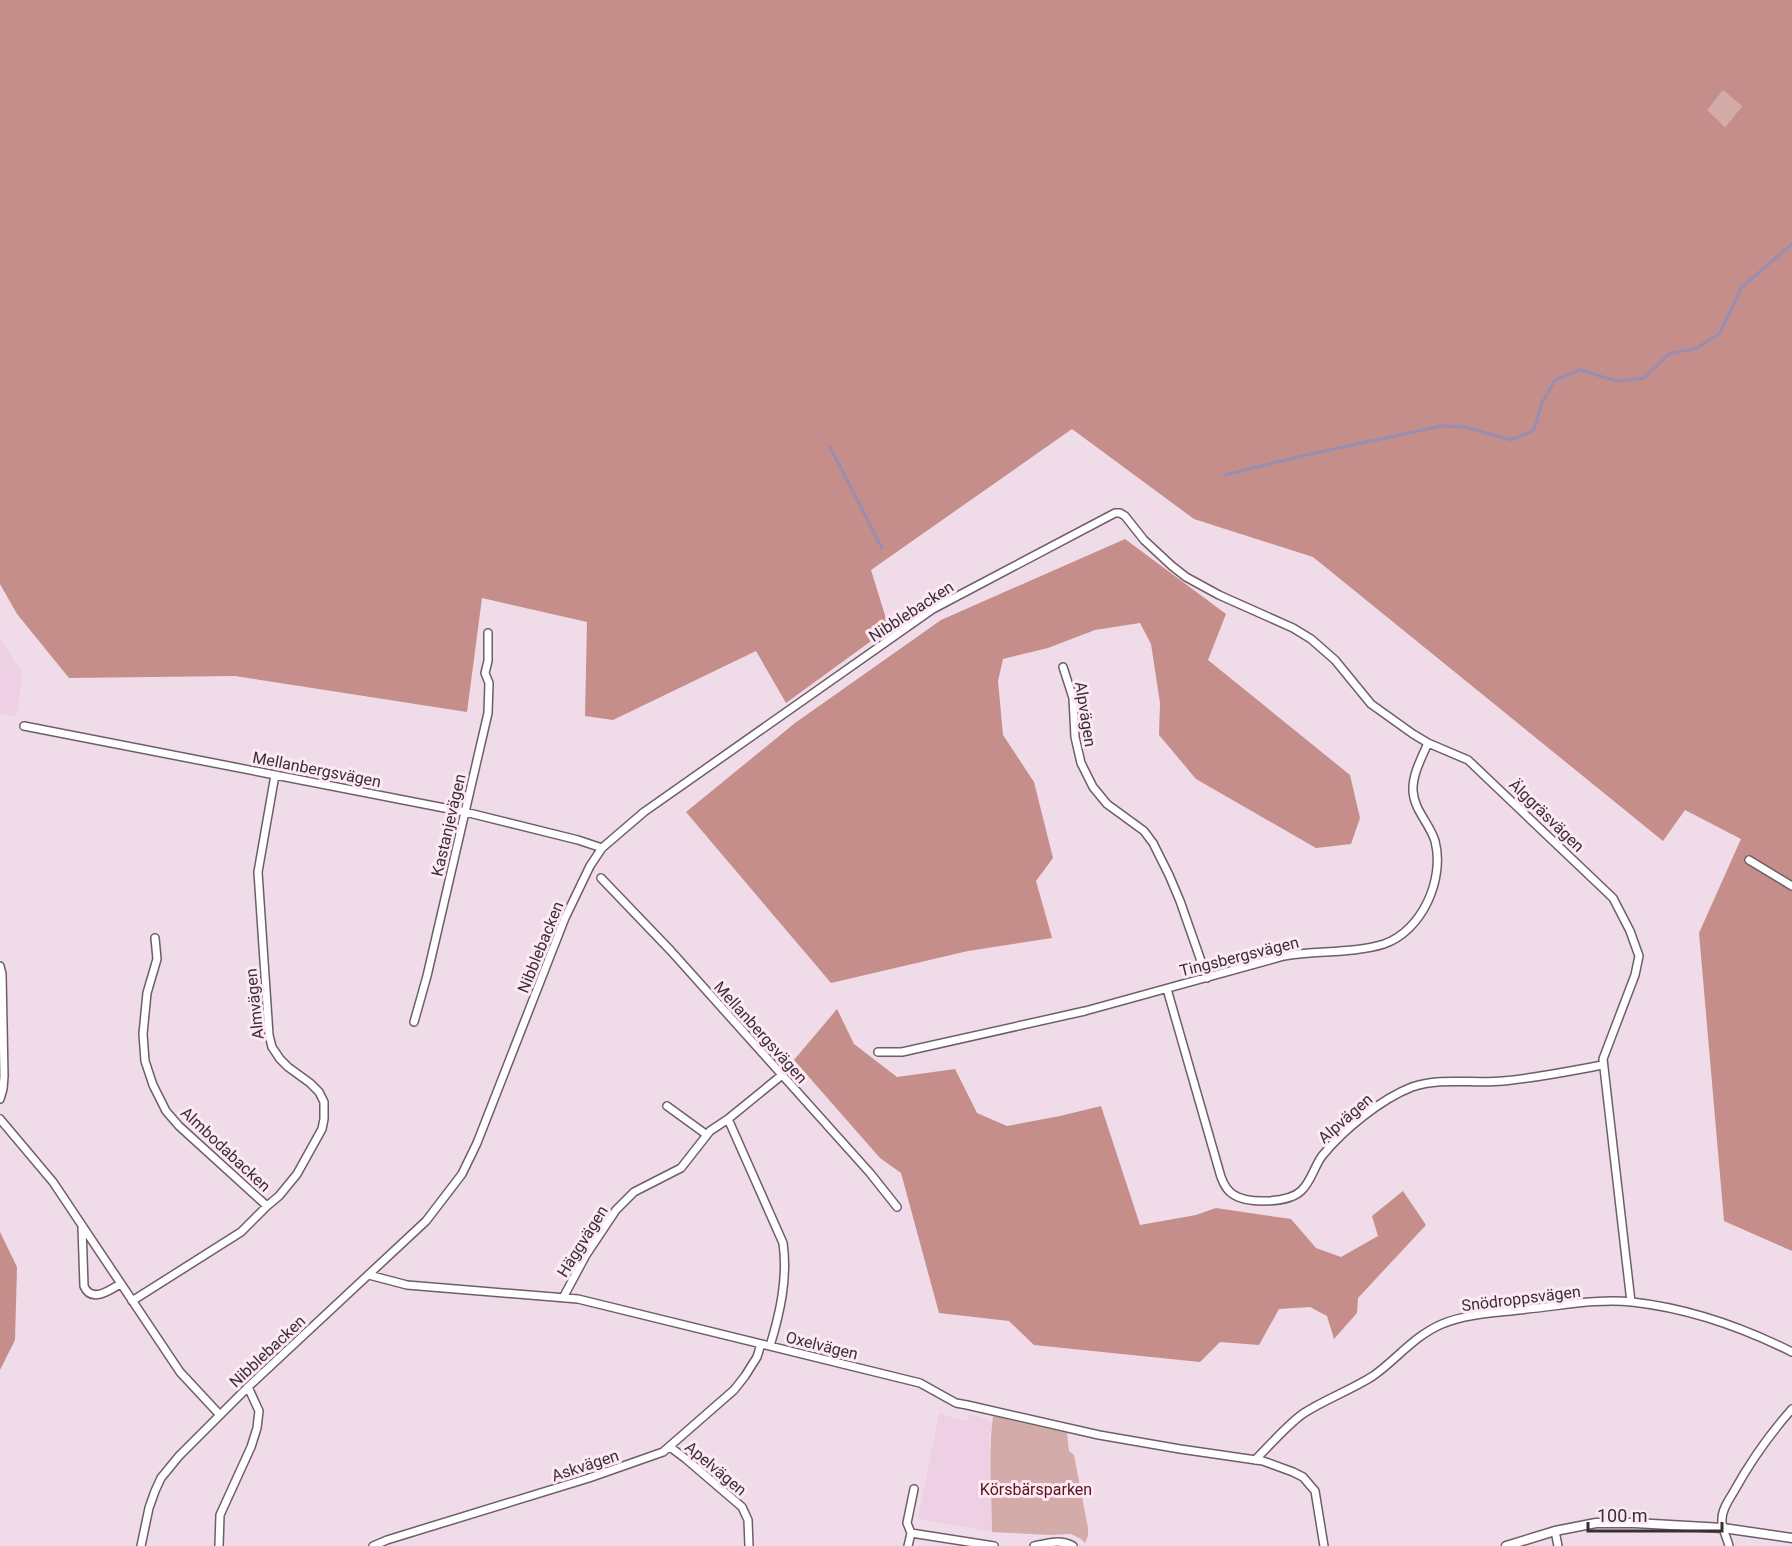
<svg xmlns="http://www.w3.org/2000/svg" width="1792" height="1546" viewBox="0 0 1792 1546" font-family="Roboto,sans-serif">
  <rect width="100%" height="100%" fill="#f0dbe9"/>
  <!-- built -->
  <path fill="#edd0e3" d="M0 638 21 671 22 678 17 715 12 716 0 713Z
    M939 1413 967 1421 969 1414 992 1421 989 1443 992 1475V1532L918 1519Z"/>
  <!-- green -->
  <path fill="#d3aba8" d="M1723 89 1742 106 1725 127 1706 110Z
    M993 1416 1067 1433 1069 1451 1074 1455 1088 1528V1536L1085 1543 1081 1539 1071 1534 1051 1535 992 1532C992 1493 988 1454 993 1416Z"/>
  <!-- forest -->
  <path fill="#c68e8a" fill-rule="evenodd" d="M0 0H1792V1251L1724 1221 1699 933 1741 839 1685 810 1663 841 1313 557 1194 519 1072 429 871 570 889 628 786 703 756 651 613 720 585 716 587 622 482 598 467 712 235 676 69 678 17 614 0 584ZM1723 90 1742 106 1725 127 1707 110Z
    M1125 539 1226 614 1208 660 1350 775 1360 818 1351 844 1316 848 1196 779 1159 735 1160 703 1151 644 1140 623 1095 630 1048 648 1003 659 998 681 1003 735 1034 782 1053 858 1036 881 1052 938 968 951 831 983 686 812 795 723 941 620Z
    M837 1009 854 1044 897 1077 955 1069 977 1113 1007 1126 1060 1116 1101 1106 1140 1225 1196 1215 1216 1208 1291 1219 1316 1248 1341 1257 1378 1236 1372 1216 1403 1191 1426 1225 1358 1298 1357 1313 1334 1339 1327 1316 1310 1307 1279 1309 1259 1345 1220 1342 1200 1362 1034 1345 1009 1321 939 1313 901 1173 880 1158 794 1060Z
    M0 1232 17 1267 15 1340 0 1370Z"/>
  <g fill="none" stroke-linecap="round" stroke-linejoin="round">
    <!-- stream -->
    <path stroke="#988eb2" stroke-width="3" d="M830 447 882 548
      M1225 475 1306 455 1441 426 1465 427 1511 440 1534 430 1542 403 1555 380 1580 370 1617 381 1644 378 1669 354 1697 348 1720 333 1741 288 1792 244"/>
    <!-- minor casing -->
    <g stroke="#6f5d69" stroke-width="10">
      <path id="minor" d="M1063 667 1073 698 1075 737 1081 763 1093 787 1107 804 1144 831 1153 843 1169 875 1180 901 1207 978
        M24 726 465 812 578 840 602 848
        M1749 860 1792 886
        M601 878 671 951 870 1173 897 1207
        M155 938 157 959 147 993 143 1034 145 1061 153 1085 166 1111 179 1126 267 1206
        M0 966 2 974 4 1076 3 1089 0 1099
        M1167 989 1221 1177C1224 1185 1227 1191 1234 1195 1249 1204 1288 1203 1301 1191 1311 1182 1314 1167 1322 1156 1343 1130 1381 1099 1412 1087 1441 1077 1473 1084 1503 1081 1536 1078 1570 1071 1603 1065
        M414 1022 427 976 488 713 489 683 485 673 488 661V633
        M878 1052H902L1085 1011 1284 956C1316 950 1352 954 1384 944 1422 931 1445 879 1435 841 1430 824 1414 810 1413 791 1412 775 1422 757 1428 743
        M667 1106 707 1135
        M0 1119 53 1182 180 1372 220 1415
        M728 1119 783 1243C788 1278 780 1313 770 1346
        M82 1227 84 1286C91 1303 109 1291 120 1284
        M369 1275 407 1285 578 1299 920 1383 956 1403 967 1405 1099 1435 1180 1449 1263 1461 1293 1472 1303 1477 1315 1491 1324 1546
        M564 1296 586 1255 616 1210 634 1192 681 1168 710 1131 728 1119 782 1075
        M132 1301 241 1232 267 1206 279 1196 297 1174 322 1129 324 1119V1102L319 1092 310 1083 288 1067 280 1059 272 1047 269 1035 258 872 275 775
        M670 1447 686 1459 742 1507 748 1520 749 1546
        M1255 1460C1269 1446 1289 1423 1304 1413 1326 1399 1351 1390 1373 1376 1397 1359 1414 1336 1442 1324 1469 1313 1498 1313 1527 1309 1559 1306 1600 1298 1632 1302 1687 1308 1742 1327 1792 1352
        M1555 1531 1558 1546
        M911 1533 994 1546
        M911 1533 907 1523 914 1489
        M141 1546 149 1508 155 1491 161 1478 179 1456 248 1387 426 1221 462 1174 477 1143 565 918 590 866 602 848 644 812 933 609 1115 513H1120L1125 516 1144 540 1172 566 1186 577 1219 595 1293 628 1311 639 1335 660 1371 704 1413 734 1428 743 1468 760 1613 898 1630 931 1639 956 1635 975 1603 1059 1607 1094 1631 1302
        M219 1546 220 1515 251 1447 257 1428 259 1411 248 1387
        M373 1546 387 1540 589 1478 663 1452 734 1390 745 1376 757 1357 761 1344
        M908 1546 911 1533
        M1034 1546C1047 1543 1060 1539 1073 1546
        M1729 1546C1727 1537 1721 1528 1722 1519 1722 1510 1728 1501 1733 1493 1750 1462 1768 1436 1792 1409"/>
    </g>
    <!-- tertiary casing -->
    <g stroke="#6f5d69" stroke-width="11">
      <path id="tertiary" d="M1506 1546 1555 1531 1596 1523H1635L1723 1528 1792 1538"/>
    </g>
    <!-- minor -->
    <use href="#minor" stroke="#fff" stroke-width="7"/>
    <!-- tertiary -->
    <use href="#tertiary" stroke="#fff" stroke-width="8"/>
  </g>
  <g text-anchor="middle" stroke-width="6" stroke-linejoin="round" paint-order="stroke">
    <!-- street labels -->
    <g font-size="16" fill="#383035" stroke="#fee8f6">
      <text transform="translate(911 611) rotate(-33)" y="6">Nibblebacken</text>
      <text transform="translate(1086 714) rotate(81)" y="6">Alpvägen</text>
      <text transform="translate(317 769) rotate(11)" y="6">Mellanbergsvägen</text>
      <text transform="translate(1547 815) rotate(44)" y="6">Älggräsvägen</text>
      <text transform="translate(448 825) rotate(-77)" y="6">Kastanjevägen</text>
      <text transform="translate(540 947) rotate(-68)" y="6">Nibblebacken</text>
      <text transform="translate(1239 956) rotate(-14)" y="6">Tingsbergsvägen</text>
      <text transform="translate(254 1004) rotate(-96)" y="6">Almvägen</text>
      <text transform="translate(761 1032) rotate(48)" y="6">Mellanbergsvägen</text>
      <text transform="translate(1345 1118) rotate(-41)" y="6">Alpvägen</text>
      <text transform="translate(226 1149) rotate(43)" y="6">Almbodabacken</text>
      <text transform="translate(582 1241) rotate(-58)" y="6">Häggvägen</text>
      <text transform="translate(1521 1298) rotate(-7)" y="6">Snödroppsvägen</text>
      <text transform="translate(822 1345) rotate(14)" y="6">Oxelvägen</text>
      <text transform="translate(267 1351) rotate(-43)" y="6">Nibblebacken</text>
      <text transform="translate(585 1465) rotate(-18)" y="6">Askvägen</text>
      <text transform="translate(716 1468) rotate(40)" y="6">Apelvägen</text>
    </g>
    <!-- park labels -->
    <g font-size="16" fill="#581417" stroke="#fee8f6">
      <text x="1036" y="1495">Körsbärsparken</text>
    </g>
  </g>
  <!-- scale -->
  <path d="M1588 1522v9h134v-9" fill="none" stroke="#383035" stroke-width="3"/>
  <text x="1597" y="1522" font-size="18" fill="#383035" stroke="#fee8f6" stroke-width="4.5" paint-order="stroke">100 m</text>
</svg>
